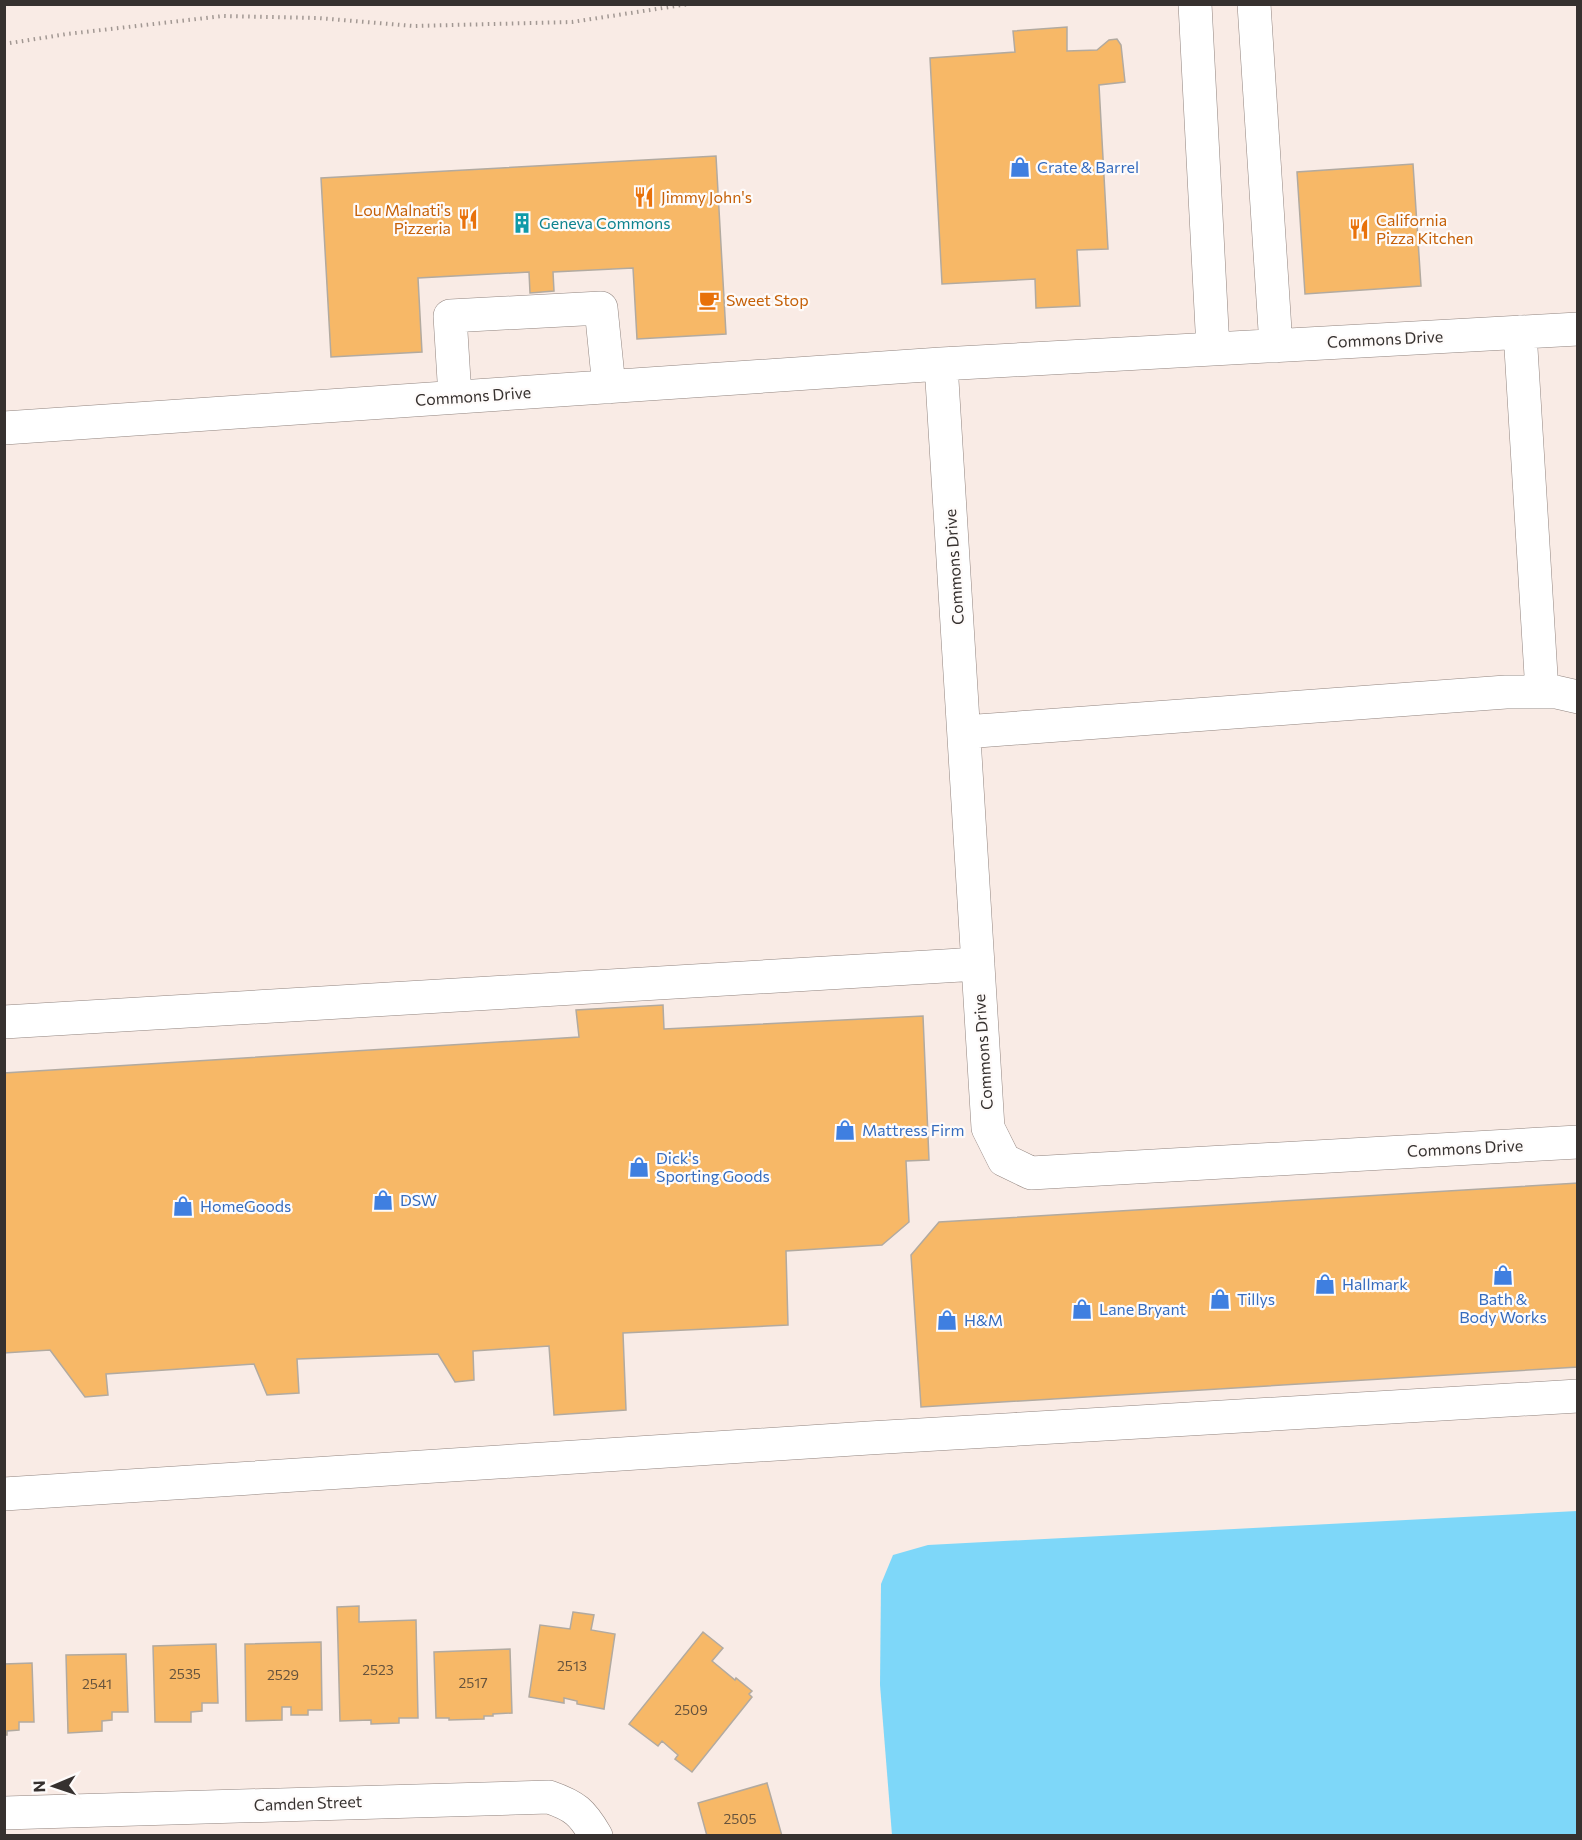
<svg xmlns="http://www.w3.org/2000/svg" width="1582" height="1840" viewBox="0 0 1582 1840" font-family="Commissioner,sans-serif">
  <rect width="100%" height="100%" fill="#f9ebe5"/>
  <!-- water -->
  <path fill="#7ed7f9" d="M1577 1511V1835H892L880 1685 881 1584 893 1555 928 1545Z"/>
  <!-- building -->
  <path fill="#f7b867" stroke="#b2aaa0" stroke-width="1.5" d="M1067 27V51L1097 50 1109 40 1117 39 1121 45 1125 82 1099 85 1108 249 1077 250 1080 306 1036 308 1035 279 942 284 930 58 1015 52 1013 31Z
    M716 156 726 334 637 339 633 268 553 272 554 291 530 293 529 272 418 278 422 352 331 357 321 178Z
    M1413 164 1421 286 1305 294 1297 172Z
    M663 1005 664 1029 923 1016 929 1160 906 1161 909 1222 882 1245 786 1251 788 1325 623 1333 626 1410 554 1415 549 1346 473 1351 474 1380 455 1382 438 1354 297 1359 299 1393 267 1395 254 1364 106 1374 108 1395 85 1397 50 1350 4 1353V1073L579 1037 576 1010Z
    M1578 1183V1367L921 1407 911 1255 939 1222Z
    M359 1606V1622L416 1620 418 1718H399V1723L371 1724V1720L340 1721 337 1607Z
    M573 1612 594 1615 591 1630 615 1634 604 1709 577 1704V1701L564 1698V1703L529 1697 540 1625 570 1629Z
    M703 1632 723 1648 712 1661 735 1680 736 1678 752 1691 749 1694 752 1697 692 1772 675 1759 678 1755 662 1741 658 1746 629 1724Z
    M321 1642 322 1710H308V1715H291V1707H282V1720L246 1721 245 1644Z
    M216 1644 218 1703H202V1711L191 1712V1722H155L153 1646Z
    M510 1649 512 1713 493 1714V1716H484V1719L449 1720V1718H436L434 1652Z
    M126 1654 128 1712H112V1720L102 1721V1731L68 1733 66 1655Z
    M32 1663 34 1722H19V1730L7 1731V1735H4V1664Z
    M767 1783 782 1836H707L698 1803Z"/>
  <g fill="none" stroke-linecap="round" stroke-linejoin="round">
    <!-- minor casing -->
    <g stroke="#91847f" stroke-width="34">
      <path id="minor" d="M1195 4 1213 349
        M1254 4 1276 346
        M1520 332 1542 692
        M941 364 988 1128 1004 1160 1031 1173 1578 1142
        M455 397 450 316 601 308 609 387
        M4 428 941 364 1578 329
        M964 732 1506 692H1556L1578 697
        M4 1022 978 964
        M4 1494 869 1438 1578 1396
        M4 1813 549 1797C575 1806 582 1812 596 1836"/>
    </g>
    <!-- path -->
    <path stroke="#a29893" stroke-width="4" stroke-dasharray="1.5 4.5" stroke-linecap="butt" d="M4 44 67 34 223 16 318 18 413 26 572 22 689 4"/>
    <!-- minor -->
    <use href="#minor" stroke="#fff" stroke-width="33"/>
  </g>
  <!-- icons -->
  <defs>
    <g id="shop-bare" transform="scale(1.62)"><path d="M-5-2.5h2.3a2.7 3.5 0 0 1 5.4 0H5L5.5 6h-11ZM-1.5-2.5h3a1.5 2.3 0 0 0-3 0Z" fill="#3f7fe0" stroke="#fefbfa" stroke-width="2.5" paint-order="stroke"/></g>
    <g id="restaurant-bare" transform="scale(1.62)"><path d="M-5-6h1v4h1v-4h1v4h1v-4h1v5L-1.5 .5V6h-2V.5L-5-1ZM5-6V6H3V1.5H1.5Q1.5-4 5-6Z" fill="#e8710a" stroke="#fefbfa" stroke-width="2.5" paint-order="stroke"/></g>
    <g id="building-bare" transform="scale(1.62)"><path d="M-4-6H4V6H1V3H-1V6H-4ZM-2.5-4.3h1.7v1.8h-1.7ZM.8-4.3h1.7v1.8H.8ZM-2.5-1h1.7V.8h-1.7ZM.8-1h1.7V.8H.8Z" fill="#0f9aa8" stroke="#fefbfa" stroke-width="2.5" paint-order="stroke"/></g>
    <g id="cafe-bare" transform="scale(1.62)"><path d="M-5.5-4.5H6V0H3Q3 3.5 0 3.5H-2.5Q-5.5 3.5-5.5 0ZM3-3.2v2h1.7v-2ZM-6 4.5H4V6H-6Z" fill="#e8710a" stroke="#fefbfa" stroke-width="2.5" paint-order="stroke"/></g>
  </defs>
  <g fill-rule="evenodd">
    <use href="#shop-bare" x="1020" y="167"/>
    <use href="#restaurant-bare" x="644" y="197"/>
    <use href="#restaurant-bare" x="468" y="219"/>
    <use href="#building-bare" x="522" y="223"/>
    <use href="#restaurant-bare" x="1359" y="229"/>
    <use href="#cafe-bare" x="709" y="300"/>
    <use href="#shop-bare" x="845" y="1130"/>
    <use href="#shop-bare" x="639" y="1167"/>
    <use href="#shop-bare" x="383" y="1200"/>
    <use href="#shop-bare" x="183" y="1206"/>
    <use href="#shop-bare" x="1503" y="1275"/>
    <use href="#shop-bare" x="1325" y="1284"/>
    <use href="#shop-bare" x="1220" y="1299"/>
    <use href="#shop-bare" x="1082" y="1309"/>
    <use href="#shop-bare" x="947" y="1320"/>
  </g>
  <g text-anchor="middle" stroke-width="4.5" stroke-linejoin="round" paint-order="stroke">
    <!-- number labels -->
    <g font-size="14" fill="#66533d">
      <text x="572" y="1671">2513</text>
      <text x="378" y="1675">2523</text>
      <text x="185" y="1679">2535</text>
      <text x="283" y="1680">2529</text>
      <text x="473" y="1688">2517</text>
      <text x="97" y="1689">2541</text>
      <text x="691" y="1715">2509</text>
      <text x="740" y="1824">2505</text>
    </g>
    <!-- shop labels -->
    <g font-size="16" fill="#366cbe" stroke="#fefbfa" text-anchor="start">
      <text x="1037" y="173">Crate &amp; Barrel</text>
      <text x="862" y="1136">Mattress Firm</text>
      <text x="656" y="1164">Dick's<tspan x="656" dy="18">Sporting Goods</tspan></text>
      <text x="400" y="1206">DSW</text>
      <text x="200" y="1212">HomeGoods</text>
      <text x="1342" y="1290">Hallmark</text>
      <text x="1237" y="1305">Tillys</text>
      <text x="1503" y="1305" text-anchor="middle">Bath &amp;<tspan x="1503" dy="18">Body Works</tspan></text>
      <text x="1099" y="1315">Lane Bryant</text>
      <text x="964" y="1326">H&amp;M</text>
    </g>
    <!-- food labels -->
    <g font-size="16" fill="#c56008" stroke="#fefbfa" text-anchor="start">
      <text x="661" y="203">Jimmy John's</text>
      <text x="451" y="216" text-anchor="end">Lou Malnati's<tspan x="451" dy="18">Pizzeria</tspan></text>
      <text x="1376" y="226">California<tspan x="1376" dy="18">Pizza Kitchen</tspan></text>
      <text x="726" y="306">Sweet Stop</text>
    </g>
    <!-- culture labels -->
    <g font-size="16" fill="#0d838f" stroke="#fefbfa" text-anchor="start">
      <text x="539" y="229">Geneva Commons</text>
    </g>
    <!-- street labels -->
    <g font-size="16" fill="#36312f" stroke="#fefbfa">
      <text transform="translate(1385 339) rotate(-3)" y="6">Commons Drive</text>
      <text transform="translate(473 396) rotate(-4)" y="6">Commons Drive</text>
      <text transform="translate(954 567) rotate(-94)" y="6">Commons Drive</text>
      <text transform="translate(983 1052) rotate(-94)" y="6">Commons Drive</text>
      <text transform="translate(1465 1148) rotate(-3)" y="6">Commons Drive</text>
      <text transform="translate(308 1803) rotate(-2)" y="6">Camden Street</text>
    </g>
  </g>
  <!-- border -->
  <rect width="1582" height="1840" fill="none" stroke="#36312f" stroke-width="12"/>
  <!-- north arrow -->
  <g transform="translate(54 1786) rotate(268)" stroke="#fefbfa" stroke-width="4.5" paint-order="stroke">
  <path d="M0-4.5L10 22L0 15L-10 22Z" fill="#36312f"/>
  <text y="-9" font-size="16" font-weight="bold" text-anchor="middle" fill="#36312f">N</text>
  </g>
</svg>
